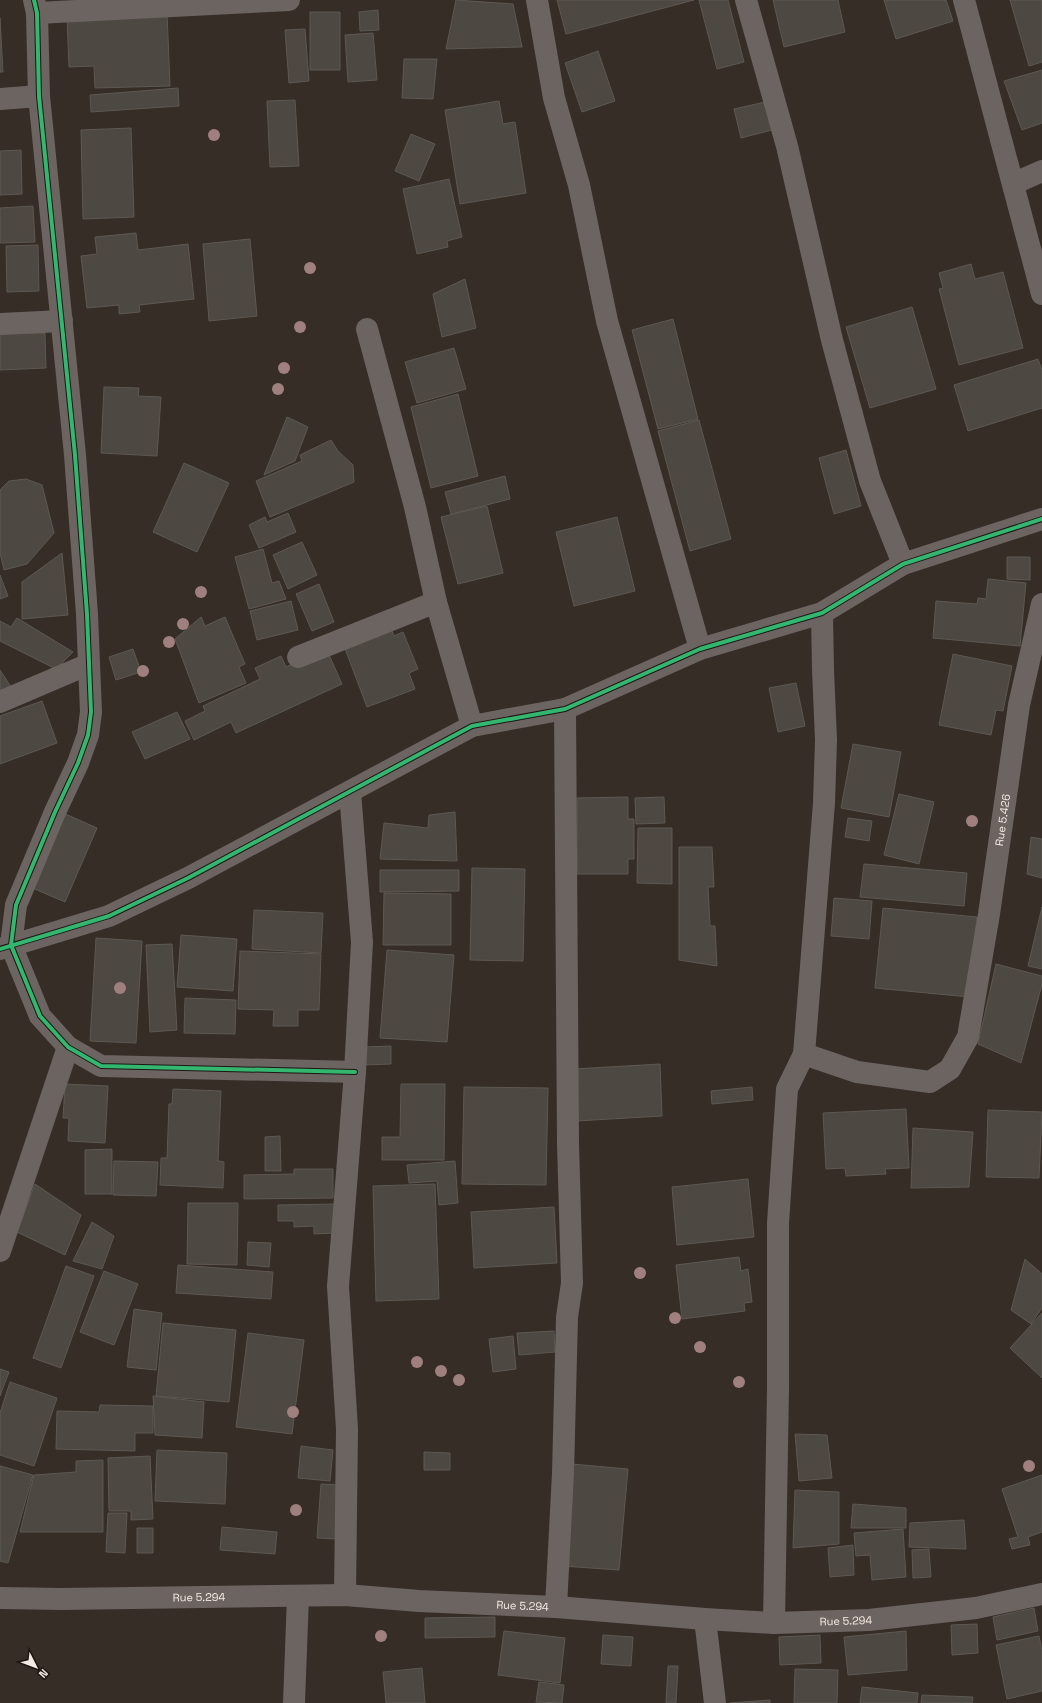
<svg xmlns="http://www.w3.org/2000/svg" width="1042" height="1703" viewBox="0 0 1042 1703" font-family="'Space Grotesk',sans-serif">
  <rect width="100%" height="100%" fill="#352d26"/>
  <!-- building -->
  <path fill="#4d4841" stroke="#5e5852" d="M456 0 513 4 522 47 446 49Z
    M557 0H694L566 34Z
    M699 0H728L744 62 717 69Z
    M773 0H838L845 32 784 47Z
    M884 0H946L953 21 896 39Z
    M1010 0H1042V62L1029 66Z
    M378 10 379 30 360 31 359 12Z
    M310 12H340V70H310Z
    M167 13 170 86 95 88 94 66 69 67 67 17Z
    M0 18 3 72H0Z
    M305 29 309 81 289 83 285 30Z
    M373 33 377 80 348 82 345 35Z
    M598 51 615 101 582 112 565 63Z
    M404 59H437L433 99 402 98Z
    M1042 70V123L1022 130 1004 81Z
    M178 88 179 106 91 112 90 95Z
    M295 100 299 166 270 167 267 101Z
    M499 101 503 124 515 122 526 193 460 204 445 110Z
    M765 102 772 130 741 138 734 109Z
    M131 128 134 217 83 219 81 130Z
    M411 134 435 144 419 181 395 171Z
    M21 150 22 194 0 195V151Z
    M449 179 462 237 447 241 448 247 417 254 403 189Z
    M33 206 35 242 0 243V208Z
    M136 233 138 250 188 244 194 299 139 305 140 312 119 314V305L87 308 81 256 97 254 95 237Z
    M250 239 257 316 209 321 203 244Z
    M38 245 39 291 7 292 6 246Z
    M971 264 975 279 1003 272 1023 348 959 365 939 289 943 288 939 273Z
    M465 279 476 328 442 337 433 294Z
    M912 307 936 389 870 408 846 327Z
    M673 319 698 419 658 429 632 330Z
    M45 333 46 368 0 370V334Z
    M454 348 466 389 417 403 405 362Z
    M1038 359 1042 370V408L968 431 954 385Z
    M104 387 139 388 138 396 161 397 157 456 101 453Z
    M458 394 478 476 431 488 411 407Z
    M287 417 308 427 295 461 264 475Z
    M699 420 731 539 690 551 658 431Z
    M331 440 338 451 353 465 354 482 270 517 256 481 302 461 300 455Z
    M846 450 861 506 834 514 819 458Z
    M184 463 229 483 197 552 153 532Z
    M505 476 510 499 451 514 445 492Z
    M26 479 42 485 54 533 27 564 4 570 0 553V490L9 481Z
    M487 506 503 573 458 584 441 517Z
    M288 513 296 532 259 548 249 525 265 517 267 522Z
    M617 517 635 591 574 606 556 532Z
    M302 542 317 575 288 589 273 555Z
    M263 549 272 583 279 581 286 599 249 609 235 557Z
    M62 553 68 615 22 619V582Z
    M1007 557H1030V580L1007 579Z
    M0 575 8 596 0 599Z
    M988 579 1026 583 1020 646 933 638 936 601 977 604 978 598 986 599Z
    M319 584 334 622 312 631 296 594Z
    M291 601 298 630 257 640 250 611Z
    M201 617 205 626 225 617 245 664 239 667 246 683 199 703 175 639Z
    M17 618 73 652 56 669 0 641V621L11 627Z
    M391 628 394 636 403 632 418 669 409 673 415 689 367 707 344 646Z
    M326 648 342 684 236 733 231 722 194 740 185 721 205 711 203 706 260 679 255 668 281 656 286 667Z
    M133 649 141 672 116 680 109 657Z
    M953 654 1012 666 1003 711 996 710 991 735 939 725Z
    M0 670 11 687 0 693Z
    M796 683 805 726 778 732 769 688Z
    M42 701 57 743 0 764V716Z
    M177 712 190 739 145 759 132 732Z
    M853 744 901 752 889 817 841 808Z
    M899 794 934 802 919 864 884 855Z
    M628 797V819H634V859H628V874H577V798Z
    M664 797 665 823 636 824 635 798Z
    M455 812 457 861 380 859 384 823 428 828 429 815Z
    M63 813 97 828 65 902 30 887Z
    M848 818 872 821 869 841 845 837Z
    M638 828H672V884L637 883Z
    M1031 837 1042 839V878L1027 874Z
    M679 847H712L714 887H708L710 926H715L717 966 679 960Z
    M864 864 967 873 964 906 860 897Z
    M472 868 525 869 523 961 470 960Z
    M380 870H459V891L380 892Z
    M384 893 451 894V945H383Z
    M834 898 872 901 869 939 831 936Z
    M1042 907V969L1028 966Z
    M883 908 977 917 969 997 875 988Z
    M254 910 323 913 321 953 252 949Z
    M181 935 237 939 233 991 177 987Z
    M96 938 142 941 136 1043 90 1041Z
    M172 944 177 1030 150 1032 146 945Z
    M387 950 454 955 447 1042 380 1038Z
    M240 951 321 954 319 1010H298V1026H273L274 1010 238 1009Z
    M996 964 1042 976V984L1021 1063 978 1044Z
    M185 998 236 1000 235 1034 184 1033Z
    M391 1046V1064L365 1065 364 1047Z
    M660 1064 662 1116 576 1121 574 1069Z
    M65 1084 108 1086 105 1143 68 1141 69 1118H63Z
    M401 1084H445L444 1160H382V1137H400Z
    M464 1087 548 1088 546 1185 462 1184Z
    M752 1087 753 1100 712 1104 711 1091Z
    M173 1089 221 1091 218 1161 224 1162 223 1188 160 1185 161 1158H167L169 1104H172Z
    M906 1109 909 1168 885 1169 886 1174 846 1176 845 1168 826 1169 823 1113Z
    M988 1110 1042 1112 1039 1178 986 1177Z
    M913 1128 973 1132 969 1187 911 1188Z
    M280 1136 281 1171H265V1137Z
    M112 1149V1194H85V1150Z
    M114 1161 158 1162 156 1196 113 1195Z
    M455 1161 458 1203 439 1205 437 1181 409 1183 407 1165Z
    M294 1169H333V1198L244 1199V1175L294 1174Z
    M748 1179 754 1237 677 1245 672 1187Z
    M35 1184 81 1215 65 1255 17 1232Z
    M435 1184 439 1299 376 1301 373 1186Z
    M188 1203H238L237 1265 187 1264Z
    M336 1204V1233L314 1234V1226L294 1227V1221H278V1205Z
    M554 1207 557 1263 474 1268 471 1212Z
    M92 1222 114 1236 102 1269 73 1261Z
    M248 1242 271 1243 269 1267 247 1265Z
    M739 1257 741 1271 748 1269 752 1302 744 1303 745 1311 682 1319 676 1265Z
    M1025 1259 1042 1274V1308L1031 1324 1011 1310Z
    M178 1265 273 1272 271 1299 176 1293Z
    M66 1266 94 1276 61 1368 33 1358Z
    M104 1271 138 1284 114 1345 80 1332Z
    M134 1309 162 1313 156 1370 127 1367Z
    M1042 1313V1378L1010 1348Z
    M163 1323 236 1330 229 1402 156 1396Z
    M554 1331 555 1352 519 1355 517 1333Z
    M248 1333 304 1340 292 1434 236 1427Z
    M513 1336 516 1369 493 1372 489 1339Z
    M0 1369 9 1372 0 1396Z
    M10 1382 57 1398 34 1466 0 1455V1413Z
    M153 1396 204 1402 202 1438 155 1435Z
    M100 1405 153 1406V1433H135V1451L56 1449 57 1411 99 1412Z
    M795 1434 827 1435 832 1478 799 1481Z
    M301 1446 333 1450 330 1481 298 1478Z
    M157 1450 227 1453 225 1504 155 1501Z
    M424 1452 450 1453V1470H424Z
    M150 1456 153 1519 131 1520V1511H109L108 1458Z
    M103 1460V1532H20L34 1475 76 1472V1461Z
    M572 1464 628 1469 619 1570 562 1566Z
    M0 1466 33 1475 8 1563 0 1561Z
    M1042 1475V1532L1028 1537 1030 1545 1012 1549 1009 1539 1018 1537 1002 1489Z
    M321 1484 340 1485 337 1539 317 1538Z
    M795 1490 839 1492V1544L793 1548Z
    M853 1504 906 1508V1528H851Z
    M108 1513H127L125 1553 106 1552Z
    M964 1520 966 1549 909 1547 910 1523Z
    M222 1527 277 1532 275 1554 220 1550Z
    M137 1528H153V1553H137Z
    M903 1529 906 1577 872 1580 870 1555 856 1556 854 1533Z
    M853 1545 854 1575 830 1577 828 1548Z
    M929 1549 931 1577 913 1578 912 1550Z
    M1034 1608 1038 1631 997 1640 993 1617Z
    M495 1617V1637L425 1638V1618Z
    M977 1624 978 1653 952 1655 951 1625Z
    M504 1631 565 1638 560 1683 498 1675Z
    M906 1631 907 1670 848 1675 844 1637Z
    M603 1635 633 1637 631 1666 601 1664Z
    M820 1635 821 1663 780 1665 779 1637Z
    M1039 1636 1042 1650V1691L1007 1699 996 1645Z
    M668 1666H678L676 1703H666Z
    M422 1668 425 1703H386L383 1672Z
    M795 1669 838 1670 837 1703H794Z
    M539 1682 564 1685 562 1703 536 1702Z
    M862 1687 918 1693 917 1703H860Z
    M922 1695 973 1697 972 1703H921Z
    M770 1700V1703H730Z"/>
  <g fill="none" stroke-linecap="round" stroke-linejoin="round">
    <!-- minor -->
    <g stroke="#6c6461" stroke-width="22">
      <path d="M34 0 37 13 39 96 75 455 87 614 91 712 88 735 78 763 55 812 16 905 11 945 40 1016 68 1047 101 1066 355 1072"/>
      <path d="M537 0 554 98 579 185 607 321 700 649"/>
      <path d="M746 0 787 146 832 340 870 481 903 564"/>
      <path d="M964 0 1042 294"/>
      <path d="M37 13 289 0"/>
      <path d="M0 99 39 96"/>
      <path d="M1013 184 1042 171"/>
      <path d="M0 324 62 321"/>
      <path d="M367 329 415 507 436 602 472 726"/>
      <path d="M298 657 436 602"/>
      <path d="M0 702 89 664"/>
      <path d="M0 949 109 916 188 878 472 726 565 709 700 649 822 613 903 564 1042 519"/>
      <path id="s1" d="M804 1054 857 1072 930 1082 950 1069 968 1037 989 914 1019 705 1042 604"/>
      <path d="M0 1251 68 1047"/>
      <path d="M345 1595 347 1429 338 1286 355 1072 362 942 350 792"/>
      <path id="s2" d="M0 1598 62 1599 345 1595 419 1601 556 1607 705 1619 774 1623 869 1620 976 1608 1042 1594"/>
      <path d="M556 1607 563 1473 567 1317 572 1283 568 1143 565 709"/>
      <path d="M705 1619 715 1703"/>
      <path d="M774 1623 778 1388V1223L787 1089 804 1054 824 803 826 740 823 670 822 613"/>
      <path d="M294 1703 298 1596"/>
    </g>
    <!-- cycleway casing -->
    <g stroke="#1d1611" stroke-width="6">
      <path id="cycleway" d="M34 0 37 13 39 96 75 455 87 614 91 712 88 735 78 763 55 812 16 905 11 945 40 1016 68 1047 101 1066 355 1072
        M0 949 109 916 188 878 472 726 565 709 700 649 822 613 903 564 1042 519"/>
    </g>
    <!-- cycleway -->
    <use href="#cycleway" stroke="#33b770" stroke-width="4"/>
  </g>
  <!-- trees -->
  <g fill="#9f807e">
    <circle cx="214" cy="135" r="6"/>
    <circle cx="310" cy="268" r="6"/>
    <circle cx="300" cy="327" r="6"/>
    <circle cx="284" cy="368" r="6"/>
    <circle cx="278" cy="389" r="6"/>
    <circle cx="201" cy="592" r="6"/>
    <circle cx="183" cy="624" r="6"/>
    <circle cx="169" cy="642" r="6"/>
    <circle cx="143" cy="671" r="6"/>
    <circle cx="972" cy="821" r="6"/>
    <circle cx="120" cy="988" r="6"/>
    <circle cx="640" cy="1273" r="6"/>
    <circle cx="675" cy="1318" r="6"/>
    <circle cx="700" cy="1347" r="6"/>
    <circle cx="417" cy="1362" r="6"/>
    <circle cx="441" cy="1371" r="6"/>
    <circle cx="459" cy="1380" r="6"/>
    <circle cx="739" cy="1382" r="6"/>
    <circle cx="293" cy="1412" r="6"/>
    <circle cx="1029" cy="1466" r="6"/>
    <circle cx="296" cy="1510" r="6"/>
    <circle cx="381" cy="1636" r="6"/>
  </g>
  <g text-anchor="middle" stroke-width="3.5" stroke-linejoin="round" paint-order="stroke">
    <!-- street labels -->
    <g font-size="11" fill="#f5eae3" stroke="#1d1611">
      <text dy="4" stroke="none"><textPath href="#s1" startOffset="410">Rue 5.426</textPath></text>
      <text dy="4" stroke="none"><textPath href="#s2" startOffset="199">Rue 5.294</textPath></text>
      <text dy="4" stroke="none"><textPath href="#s2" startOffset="523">Rue 5.294</textPath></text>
      <text dy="4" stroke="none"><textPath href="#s2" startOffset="847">Rue 5.294</textPath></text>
    </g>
  </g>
  <!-- north arrow -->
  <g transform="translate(36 1667) rotate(132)" stroke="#1d1611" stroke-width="3" paint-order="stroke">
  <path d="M0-3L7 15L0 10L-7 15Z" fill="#f5eae3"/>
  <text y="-6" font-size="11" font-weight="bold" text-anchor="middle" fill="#f5eae3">N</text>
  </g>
</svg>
